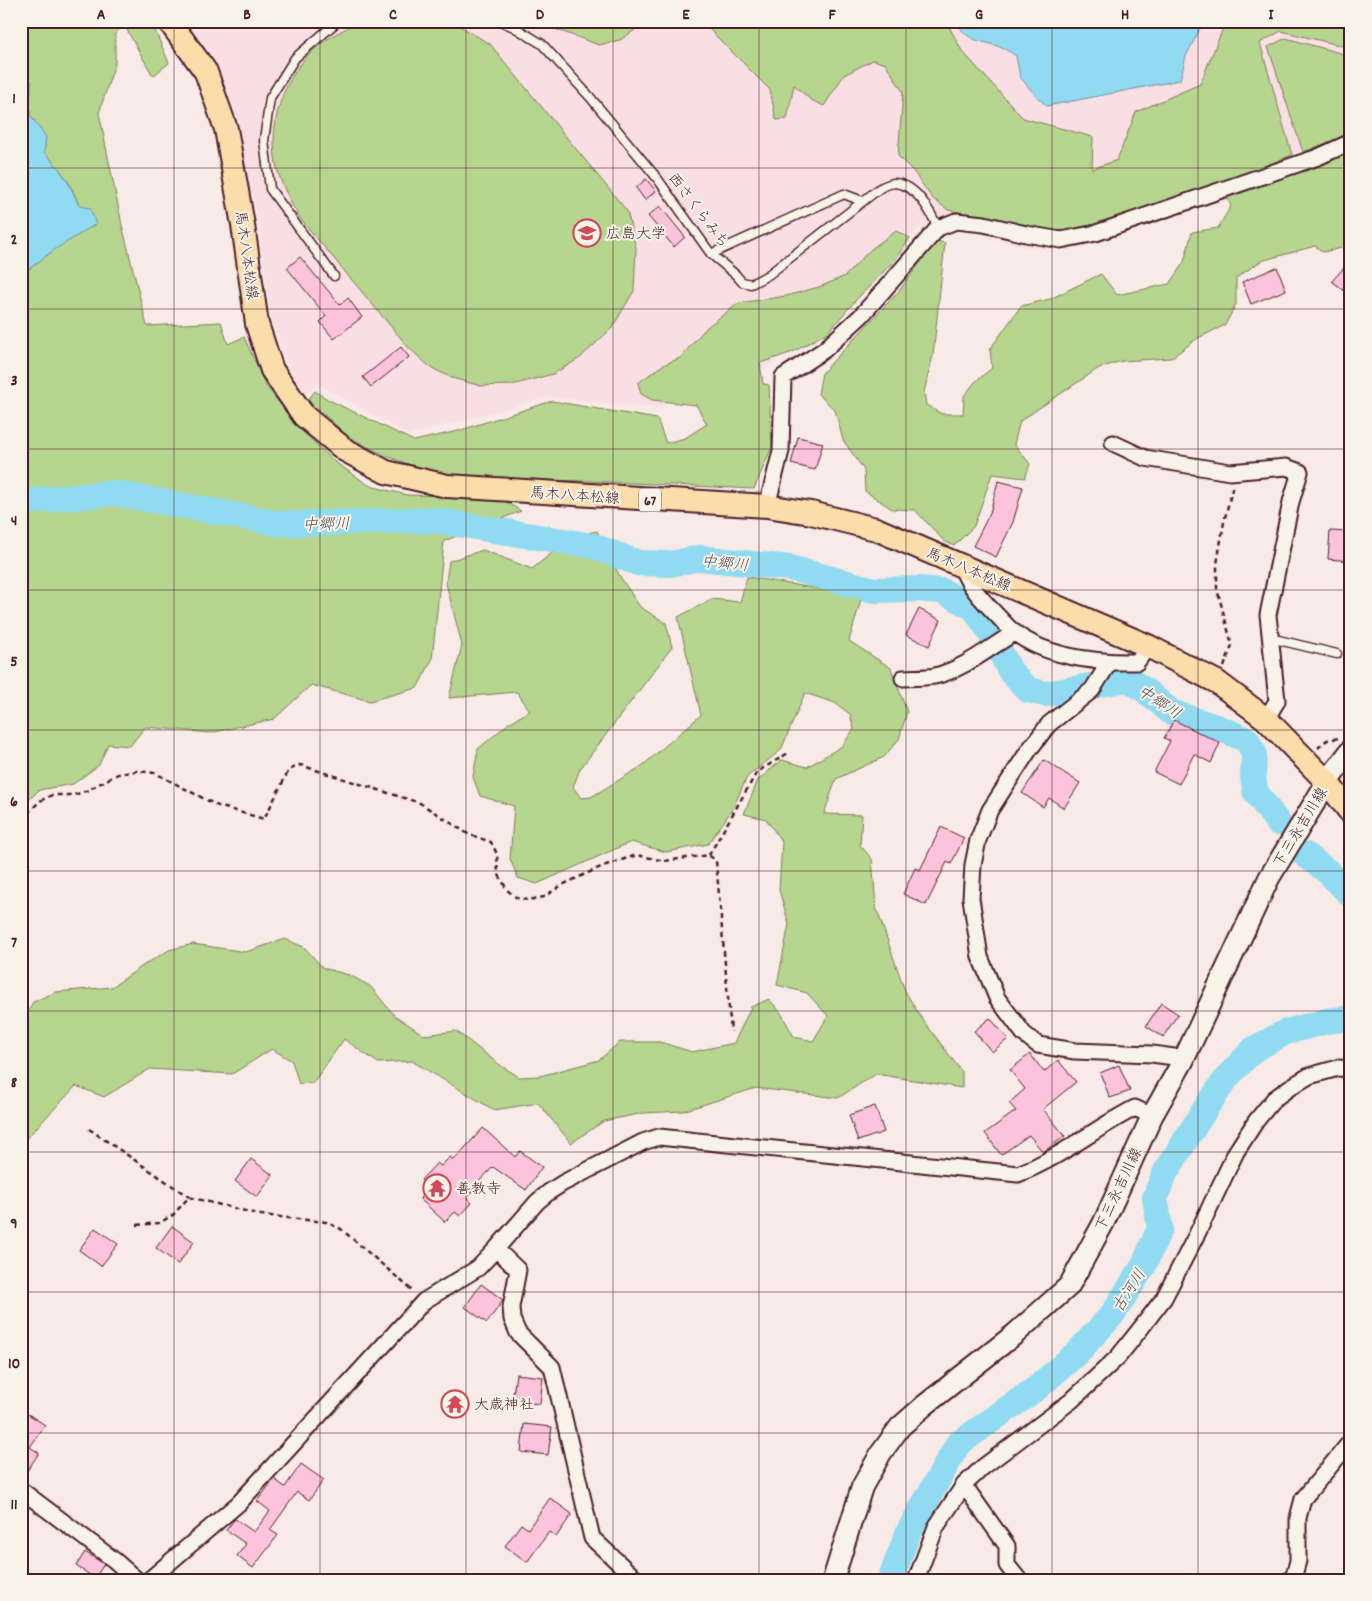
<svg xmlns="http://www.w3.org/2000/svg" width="1372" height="1601" viewBox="0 0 1372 1601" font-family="Dekko,'Klee One',sans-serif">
  <rect width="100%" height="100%" fill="#f8eae6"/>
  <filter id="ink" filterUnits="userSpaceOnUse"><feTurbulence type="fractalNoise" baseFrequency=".02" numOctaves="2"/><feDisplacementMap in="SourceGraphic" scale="10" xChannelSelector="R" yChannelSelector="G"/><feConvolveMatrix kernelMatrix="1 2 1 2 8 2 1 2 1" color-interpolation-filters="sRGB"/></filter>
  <g filter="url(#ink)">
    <!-- built -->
    <path fill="#f9dfe3" d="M185 21H1351V152L1101 241 1062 248 1024 247 969 228 922 225 852 304 765 368 729 373 655 408 549 397 409 435 318 384 303 394 285 358 271 316 258 221 218 66Z"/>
    <!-- green -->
    <path fill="#b6d58e" stroke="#807a5c" d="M21 21H151L169 63 153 76 123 23 115 35V63L99 113 122 225 147 326 221 322 228 344 244 337 266 386 300 429 335 462 370 486 407 495 498 497 521 511 444 541 432 660 417 688 370 701 311 685 274 719 210 733 145 727 130 746 108 744 99 765 73 784 39 790 21 808V275L54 250 79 206C70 181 62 171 44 152L46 137 30 115 31 81 21 77Z
      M360 21H445L460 26 490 44 627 211 636 248 634 291 612 328 580 358 553 374 512 385 481 386 452 378 430 367 409 348 299 217C291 203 283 188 278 172 266 128 282 76 317 47 330 36 345 29 360 21Z
      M533 21H648L620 40 599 45Z
      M701 21H946L962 51 1023 118 1093 137 1092 169 1117 160 1136 112 1200 84 1226 21H1351V48L1281 31 1260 43 1292 155 1210 188 1088 228 1054 232 948 210 932 198 913 171 898 156 903 92 886 64 873 60 844 75 824 106 811 100 794 85 787 119 776 120 770 90Z
      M1286 38 1351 56V134L1303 152 1268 47Z
      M1346 154V180L1351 182V246L1323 252 1315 246 1261 261 1236 278V304L1225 325 1198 338 1171 358 1122 361 1099 368 1020 421 1014 444 1030 464 1025 478 992 474 974 526 954 546 944 541 915 510 892 509 865 491 864 470 843 440 835 410 818 394 822 373 899 291 936 241 945 243 933 355 924 392 926 405 942 414H963L964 396 975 382 992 368 990 349 1021 306 1050 299 1101 274 1117 295 1169 284 1184 262 1192 232 1218 228 1231 206 1226 195Z
      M896 231 910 238 895 260 856 300 828 332 793 352 760 363 763 384 769 385 772 447 754 489 590 481 491 479 448 474 419 468 386 456 350 438 308 400 315 391 329 400 414 441 458 431 552 401 657 419 666 443 685 438 707 424 696 405 652 400 641 394 638 383 663 365 680 358 707 327 739 303 786 296 822 286 845 276 871 249Z
      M597 531 619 575 640 607 666 623 672 647 580 769 573 787 581 798 591 797 642 766 701 715 678 617 712 599 740 602 747 577 862 596 849 641 891 668 907 712 899 739 884 757 836 779 824 814 862 815 860 845 872 859 876 907 905 991 920 1016 962 1072V1088L876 1074 838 1098 756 1088 683 1111 644 1113 604 1121 571 1143 538 1103 494 1110 412 1061 378 1063 344 1039 313 1083 299 1084 292 1061 272 1049 232 1074 150 1069 104 1097 76 1086 21 1144 22 1022 33 1002 56 992 112 987 144 965 169 950 193 944 246 952 285 939 304 947 323 968 349 975 370 986 394 1015 424 1035 456 1031 500 1065 519 1077 540 1076 599 1060 620 1042H660L692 1052 734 1043 751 1007 769 999 781 1013 794 1037 813 1041 828 1016 807 993 777 985 789 924 779 890 782 842 766 819 744 814 758 780 782 760 807 767 842 746 854 729 850 714 835 703 805 693 781 750 747 777 732 810 708 844 666 852 631 842 537 884 518 878 510 859 514 806 480 796 473 777 478 749 509 723 530 711 517 692 449 698 462 645 446 583 449 561 483 550 532 569 573 536Z"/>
    <!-- water -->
    <path fill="#90dbf1" stroke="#7490a2" d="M956 21H1201L1199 31 1186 56 1180 80 1047 106 1036 96 1020 77 1016 56C1012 53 1007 50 1002 48 982 39 969 45 956 21Z
      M21 77 31 81 30 115 46 137 44 152C62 171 69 181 79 206L90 208 96 224 54 250 21 275Z"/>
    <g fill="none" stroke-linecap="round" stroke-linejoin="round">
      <!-- river -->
      <path stroke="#90dbf1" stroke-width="26" d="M21 502 113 493 282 524 433 520 593 546 638 563 670 564 700 558 790 568 874 590 918 589 942 591 974 608 991 634 1011 672 1028 690 1046 694 1128 679 1146 691 1171 712 1219 728 1247 740 1254 753 1253 775 1255 791 1278 823
        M1304 854 1327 871 1351 895
        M890 1580 909 1531 958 1444 1038 1387 1078 1352 1112 1315 1143 1267 1160 1228 1155 1198 1165 1173 1207 1106 1229 1075 1254 1049 1286 1032 1327 1021 1351 1018"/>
    </g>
    <!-- building -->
    <path fill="#fcc4dc" stroke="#4a1f2b" d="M646 179 656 191 645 200 636 188Z
      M660 206 685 237 674 247 648 216Z
      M300 257 340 305 348 298 362 317 334 339 320 322 326 316 287 268Z
      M1351 260V296L1332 281Z
      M1277 267 1286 290 1251 304 1242 282Z
      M401 347 409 357 371 387 363 377Z
      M798 437 823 443 815 470 791 464Z
      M998 481 1023 487 1013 522 996 557 973 546 990 513Z
      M1330 531 1351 532V561L1328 559Z
      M919 609 941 620 929 646 906 635Z
      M1174 720 1220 743 1211 763 1194 754 1179 784 1154 772 1170 741 1164 738Z
      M1044 760 1080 783 1064 808 1049 798 1043 807 1022 793Z
      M941 827 964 838 951 864 947 862 926 905 903 894 915 868 920 870Z
      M1161 1003 1178 1014 1163 1037 1146 1026Z
      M990 1018 1008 1039 992 1052 974 1031Z
      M1030 1054 1044 1072 1058 1060 1076 1082 1043 1109 1065 1136 1043 1152 1029 1135 1001 1155 985 1133 1016 1111 1009 1103 1025 1089 1010 1070Z
      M1119 1065 1130 1091 1110 1098 1100 1073Z
      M875 1106 884 1132 858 1141 849 1115Z
      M483 1128 515 1157 520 1151 542 1167 526 1190 493 1167 471 1190 473 1191 467 1198 472 1203 460 1216 455 1212 445 1222 420 1199 430 1188 421 1180 437 1163 441 1166 450 1157 454 1160Z
      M251 1159 273 1175 257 1197 235 1181Z
      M172 1226 194 1242 178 1264 156 1248Z
      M95 1228 118 1244 101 1266 79 1250Z
      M481 1284 503 1300 487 1323 465 1307Z
      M516 1374 543 1377 540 1404 512 1401Z
      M28 1414 45 1425 30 1447 39 1453 21 1480V1424Z
      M524 1424 552 1427 548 1455 521 1452Z
      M301 1464 324 1480 309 1500 297 1492 270 1530 278 1535 253 1568 237 1556 246 1544 226 1530 235 1519 254 1532 270 1511 257 1501 274 1479 285 1487Z
      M550 1498 572 1514 556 1537 549 1532 527 1562 505 1546 521 1524 528 1529Z
      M85 1552 104 1564 95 1578 76 1566Z"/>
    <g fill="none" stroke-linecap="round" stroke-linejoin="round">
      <!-- lane casing -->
      <g stroke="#4a1f2b" stroke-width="11">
        <path id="lane" d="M500 21 514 27 542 44 590 97 657 178 711 254 736 275 742 282 751 284 768 275 880 188C884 186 891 183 895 183 917 185 930 211 938 228
          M711 254 844 194 862 201
          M334 276 270 189 264 140 270 98 295 58 338 21
          M1270 638 1337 654"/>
      </g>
      <!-- street casing -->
      <g stroke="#4a1f2b" stroke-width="19">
        <path id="street" d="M1113 443 1145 458 1230 472 1286 467 1300 472 1291 502 1268 615 1277 701 1266 719
          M767 506 781 451 783 377 824 350 861 316 938 228 956 221 984 224 1026 234 1061 240 1096 233 1318 157 1351 142
          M961 565C969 590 991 608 1008 627 1040 657 1096 663 1137 662L1148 646
          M1109 663 1092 690 1049 724 1029 750 990 810 978 840 973 865 971 898 980 957 997 998 1024 1034 1038 1045 1075 1051 1152 1054 1174 1057 1183 1061
          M903 678C913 677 925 678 935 676 964 669 989 648 1014 633
          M496 1249 518 1270 511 1307 512 1319 518 1333 552 1367 592 1538 637 1580
          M964 1485 1007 1546V1565L1019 1580
          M21 1490 114 1560 137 1580
          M149 1580 239 1503 424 1301 478 1268 496 1249 537 1202 549 1192 563 1183 643 1142 659 1137 1018 1174C1060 1158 1095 1128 1135 1108L1152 1116
          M916 1580 936 1527 964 1485 983 1467 1071 1401 1118 1357 1141 1328 1164 1298 1198 1232 1236 1152 1256 1121 1274 1099 1289 1088 1309 1076 1338 1068 1351 1069
          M1290 1580 1294 1575 1298 1561V1518L1303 1499 1351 1441"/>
      </g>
      <!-- secondary casing -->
      <g stroke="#4a1f2b" stroke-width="24">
        <path id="secondary" d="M833 1580 862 1487 881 1453 900 1427 925 1405 1015 1334 1069 1286 1103 1224 1152 1116 1183 1061 1269 878 1327 782 1351 750"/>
      </g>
      <!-- primary casing -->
      <g stroke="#4a1f2b" stroke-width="26">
        <path id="primary" d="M169 21 206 72 226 129 243 225 257 324 272 370 304 416 345 450 386 472 447 486 767 506 811 513 876 529 1148 646 1217 682 1266 719 1327 782 1351 813"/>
      </g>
      <!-- path -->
      <path stroke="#4a1f2b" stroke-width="2.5" stroke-dasharray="5 4" stroke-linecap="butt" d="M1224 667 1232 645 1217 589V564L1224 522 1233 485
        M1318 748 1327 740 1340 738
        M21 820 40 801 52 795H74L86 791 118 774 138 771 155 773 218 806 264 819 289 770 300 765 420 803 468 834 491 842 497 854 498 873 507 890 517 898 529 900 544 897 562 885 603 866 637 855 664 861 709 855 716 861 731 1032
        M709 855 757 772 790 752
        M89 1129 189 1197
        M137 1225 159 1223 173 1215 189 1197 261 1215 326 1222 341 1229 413 1291"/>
      <!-- lane -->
      <use href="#lane" stroke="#f7f3e8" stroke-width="8"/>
      <!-- street -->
      <use href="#street" stroke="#f7f3e8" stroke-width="15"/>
      <!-- secondary -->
      <use href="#secondary" stroke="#f7f3e8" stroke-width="20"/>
      <!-- primary -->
      <use href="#primary" stroke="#faddab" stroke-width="22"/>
    </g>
  </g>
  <!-- grid -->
  <path fill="none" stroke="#4a1f2b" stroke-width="1" stroke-opacity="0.55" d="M174 21V1580M320 21V1580M466 21V1580M613 21V1580M759 21V1580M906 21V1580M1052 21V1580M1198 21V1580M21 168H1351M21 309H1351M21 449H1351M21 590H1351M21 730H1351M21 871H1351M21 1011H1351M21 1152H1351M21 1292H1351M21 1433H1351"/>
  <!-- icons -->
  <defs>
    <g id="university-ring" transform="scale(1.4375)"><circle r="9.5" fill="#f7f3e8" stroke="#d1495b" stroke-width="1.5"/><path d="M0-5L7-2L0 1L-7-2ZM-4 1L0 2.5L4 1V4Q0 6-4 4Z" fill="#d1495b"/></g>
    <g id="temple-ring" transform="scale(1.4375)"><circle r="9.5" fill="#f7f3e8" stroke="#d1495b" stroke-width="1.5"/><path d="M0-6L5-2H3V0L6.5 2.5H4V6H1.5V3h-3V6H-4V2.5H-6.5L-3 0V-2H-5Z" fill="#d1495b"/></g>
  </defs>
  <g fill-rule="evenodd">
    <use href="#university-ring" x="587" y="233"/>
    <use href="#temple-ring" x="437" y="1188"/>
    <use href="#temple-ring" x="455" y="1404"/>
  </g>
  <g text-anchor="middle" stroke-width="4" stroke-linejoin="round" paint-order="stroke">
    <!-- shield labels -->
    <rect fill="#f7f3e8" stroke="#7e5f64" stroke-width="1" x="639" y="488.5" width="22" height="23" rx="4"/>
    <g font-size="14" font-weight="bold" fill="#4a1f2b">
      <text x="650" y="505">67</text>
    </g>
    <!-- street labels -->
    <g font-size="15" fill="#4a1f2b" stroke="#f7f3e8">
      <text transform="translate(699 210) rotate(53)" y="5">西さくらみち</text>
      <text transform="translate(247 255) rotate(82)" y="5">馬木八本松線</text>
      <text transform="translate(575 495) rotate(4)" y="5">馬木八本松線</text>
      <text transform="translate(969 569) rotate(23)" y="5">馬木八本松線</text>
      <text transform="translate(1300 827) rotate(-59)" y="5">下三永吉川線</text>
      <text transform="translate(1118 1189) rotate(-65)" y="5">下三永吉川線</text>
    </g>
    <!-- poi labels -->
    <g font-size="15" fill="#4a1f2b" stroke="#f7f3e8" text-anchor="start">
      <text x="606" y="238">広島大学</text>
      <text x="456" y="1193">善教寺</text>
      <text x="474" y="1409">大歳神社</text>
    </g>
    <!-- water labels -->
    <g font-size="16" font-style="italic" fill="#5c4e5c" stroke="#f7f3e8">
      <text transform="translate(326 523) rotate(-2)" y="6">中郷川</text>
      <text transform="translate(725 562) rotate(5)" y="6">中郷川</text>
      <text transform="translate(1160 701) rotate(33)" y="6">中郷川</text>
      <text transform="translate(1128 1290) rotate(-58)" y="6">古河川</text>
    </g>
  </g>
  <!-- margin -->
  <rect width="1372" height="1601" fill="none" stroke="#f7f3e8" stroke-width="55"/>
  <rect x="28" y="28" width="1316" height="1546" fill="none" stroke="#4a1f2b" stroke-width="2"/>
  <g font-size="16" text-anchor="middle" font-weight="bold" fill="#4a1f2b">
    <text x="101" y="19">A</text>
    <text x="247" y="19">B</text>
    <text x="393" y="19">C</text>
    <text x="540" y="19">D</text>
    <text x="686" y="19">E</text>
    <text x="832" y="19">F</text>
    <text x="979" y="19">G</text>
    <text x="1125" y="19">H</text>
    <text x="1271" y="19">I</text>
    <text x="14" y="103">1</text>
    <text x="14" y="244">2</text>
    <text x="14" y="385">3</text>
    <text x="14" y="525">4</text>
    <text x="14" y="666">5</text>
    <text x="14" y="806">6</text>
    <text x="14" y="947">7</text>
    <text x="14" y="1087">8</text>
    <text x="14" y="1228">9</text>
    <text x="14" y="1368">10</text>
    <text x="14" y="1509">11</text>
  </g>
</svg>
